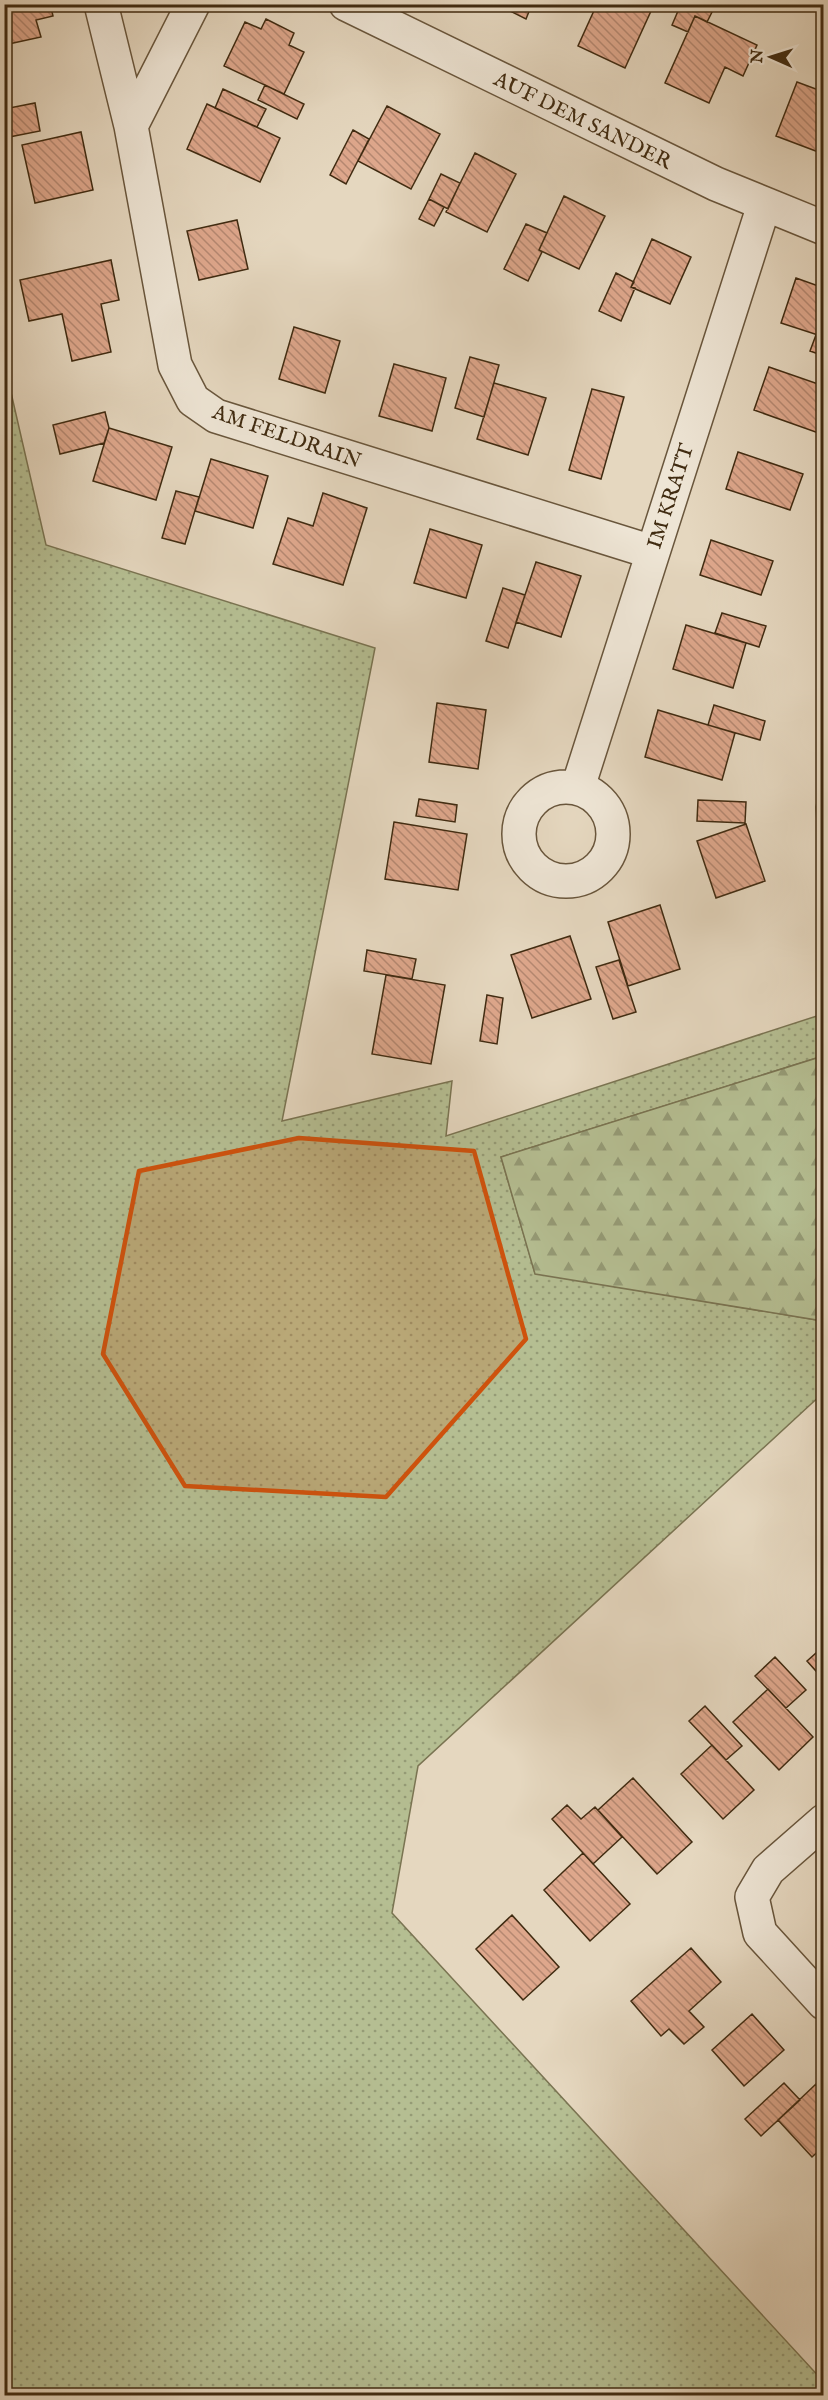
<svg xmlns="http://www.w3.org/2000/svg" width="828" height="2400" viewBox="0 0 828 2400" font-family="'IM FELL English',serif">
  <defs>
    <pattern id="grass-dots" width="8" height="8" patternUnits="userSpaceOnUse" patternTransform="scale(1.5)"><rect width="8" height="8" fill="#b5be92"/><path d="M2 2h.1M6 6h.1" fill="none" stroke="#959b76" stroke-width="1.8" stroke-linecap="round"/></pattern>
    <pattern id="forest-firs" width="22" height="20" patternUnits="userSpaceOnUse" patternTransform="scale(1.5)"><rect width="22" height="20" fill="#b5be92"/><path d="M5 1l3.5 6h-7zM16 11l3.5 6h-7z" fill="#959b76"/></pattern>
    <pattern id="building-back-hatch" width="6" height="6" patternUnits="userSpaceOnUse" patternTransform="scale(1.5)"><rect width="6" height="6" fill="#dea78c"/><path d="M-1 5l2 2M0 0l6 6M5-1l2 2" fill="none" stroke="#b58871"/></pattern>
  </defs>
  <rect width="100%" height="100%" fill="#e5d7bf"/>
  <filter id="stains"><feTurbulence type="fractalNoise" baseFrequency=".00333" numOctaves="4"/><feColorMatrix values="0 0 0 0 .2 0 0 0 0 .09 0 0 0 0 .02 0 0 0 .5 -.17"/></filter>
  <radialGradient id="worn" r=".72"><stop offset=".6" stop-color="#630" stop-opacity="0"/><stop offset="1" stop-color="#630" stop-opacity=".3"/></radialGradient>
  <!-- grass -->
  <path fill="url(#grass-dots)" stroke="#7a7452" stroke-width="1.5" d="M4 362 46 545 375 648 282 1121 452 1081 446 1136 823 1014V1056L501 1157 535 1273 823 1321V1393L418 1766 392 1913 823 2381V2395H5Z"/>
  <!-- forest -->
  <path fill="url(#forest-firs)" stroke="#7a7452" stroke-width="1.5" d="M823 772H824L823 915 816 807Z
    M823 1056V1321L535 1274 501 1157Z"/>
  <!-- building -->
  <path fill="url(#building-back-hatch)" stroke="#402b11" stroke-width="1.5" d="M4 4H50L53 16 36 20 41 37 4 45Z
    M496 4H532L526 19Z
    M638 4 651 11 625 68 578 46 597 4Z
    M681 4H706L714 8 707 22 695 16 688 32 672 25Z
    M695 16 757 45 743 76 725 67 709 103 665 83Z
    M266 19 294 33 289 45 304 52 284 94 224 66 245 22 261 29Z
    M797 82 824 92V146L821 153 776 136Z
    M265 85 304 104 297 119 258 100Z
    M223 89 266 109 257 127 215 108Z
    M35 103 40 131 4 138V109Z
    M207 104 280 138 260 182 187 149Z
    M387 106 440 134 411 189 358 161Z
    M353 130 369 139 346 184 330 175Z
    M81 132 93 190 35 203 22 145Z
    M475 153 516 174 487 232 446 212Z
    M441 174 460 183 448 209 429 199Z
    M564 196 605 216 579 269 539 250Z
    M429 199 444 207 434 226 419 219Z
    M237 220 248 269 199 280 187 231Z
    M526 224 547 233 539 250 542 252 528 281 504 269Z
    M652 239 691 257 670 304 631 287Z
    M111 260 119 300 101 304 111 352 72 361 62 314 29 321 20 280Z
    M616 273 634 282 631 287 635 288 621 321 599 311Z
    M796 278 824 288V337L781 323Z
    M294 327 340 341 325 393 279 379Z
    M816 335 824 337V356L810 351Z
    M470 357 499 365 484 417 455 408Z
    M394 364 446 378 432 431 379 416Z
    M769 367 824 386V435L754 410Z
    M494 383 546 398 528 455 477 439Z
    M592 389 624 397 601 479 569 470Z
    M105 412 109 428 104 443 60 454 53 425Z
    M109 428 172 447 156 500 93 481Z
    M738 452 803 474 790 510 726 489Z
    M211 459 268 476 253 528 195 511Z
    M176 491 199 497 185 544 162 538Z
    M323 493 367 508 343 585 273 564 288 518 313 526Z
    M430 529 482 545 466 598 414 583Z
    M711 540 773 561 761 595 700 575Z
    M536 562 581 576 561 637 516 622Z
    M503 588 525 595 508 648 486 641Z
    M722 613 766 626 759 647 715 633Z
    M686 625 746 643 733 688 673 669Z
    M437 703 486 710 478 769 429 762Z
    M714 705 765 721 760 740 708 725Z
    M658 710 735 733 722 780 645 757Z
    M419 799 457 805 455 822 416 816Z
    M698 800 746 802 745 823 697 821Z
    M394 822 467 834 458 890 385 879Z
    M746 824 765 881 716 898 697 841Z
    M660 905 680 969 628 986 608 922Z
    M570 936 591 999 532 1018 511 955Z
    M367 950 416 959 412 979 364 971Z
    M619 960 636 1012 613 1019 596 967Z
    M386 975 445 985 431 1064 372 1054Z
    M487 995 503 998 497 1044 480 1041Z
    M824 1646V1680L807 1661Z
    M775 1657 806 1690 786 1708 755 1676Z
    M768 1689 813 1737 779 1770 733 1722Z
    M705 1706 742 1746 726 1760 689 1721Z
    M712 1745 754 1790 723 1819 681 1774Z
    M633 1778 692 1842 657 1874 598 1810Z
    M567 1805 581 1819 595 1807 622 1837 593 1864 552 1819Z
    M583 1853 630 1904 590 1941 544 1890Z
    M824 1892V1904L817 1898Z
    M512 1915 559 1967 523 2000 476 1949Z
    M691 1948 721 1982 689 2011 704 2027 684 2044 669 2029 661 2036 631 2001Z
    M752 2014 784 2050 744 2086 712 2050Z
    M784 2083 800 2100 761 2136 745 2119Z
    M816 2084 824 2092V2146L812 2157 778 2120Z"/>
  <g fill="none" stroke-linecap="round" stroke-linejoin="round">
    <!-- minor casing -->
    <g stroke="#69563c" stroke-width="36">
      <path id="minor" d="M101 4 131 126 175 365 193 400 216 416 652 552
        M346 4 716 184 824 228
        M131 126 193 4
        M519 834a47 47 0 1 1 94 0a47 47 0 1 1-94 0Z
        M578 787 764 205
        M824 1821 768 1870 752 1897 760 1933 824 2003"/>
    </g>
    <!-- minor -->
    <use href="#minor" stroke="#eee5d5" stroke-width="33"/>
  </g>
  <!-- marked area -->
  <path fill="#cf520d" fill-opacity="0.2" stroke="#cf520d" stroke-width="4.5" stroke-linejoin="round" d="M299 1138 474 1151 526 1339 386 1497 185 1486 103 1354 139 1171Z"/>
  <g text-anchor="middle" stroke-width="4.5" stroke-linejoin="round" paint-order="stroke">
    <!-- street labels -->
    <g font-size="21" fill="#402b11" stroke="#eee5d5">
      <text transform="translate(583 120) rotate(26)" y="7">AUF DEM SANDER</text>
      <text transform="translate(287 436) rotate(19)" y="7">AM FELDRAIN</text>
      <text transform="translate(670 496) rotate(-72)" y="7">IM KRATT</text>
    </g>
  </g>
  <!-- margin -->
  <rect width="828" height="2400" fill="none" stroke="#e5d7bf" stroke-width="24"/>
  <rect x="6" y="6" width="816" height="2388" fill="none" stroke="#402b11" stroke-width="3"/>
  <rect x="12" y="12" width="804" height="2376" fill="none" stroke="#402b11" stroke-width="1.5"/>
  <!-- north arrow -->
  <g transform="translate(771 57) rotate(273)" stroke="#eee5d5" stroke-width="4.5" paint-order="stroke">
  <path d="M0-4.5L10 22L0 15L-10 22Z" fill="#402b11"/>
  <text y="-9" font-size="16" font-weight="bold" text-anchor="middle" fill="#402b11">N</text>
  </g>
  <rect width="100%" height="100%" filter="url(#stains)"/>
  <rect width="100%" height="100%" fill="url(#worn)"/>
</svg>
